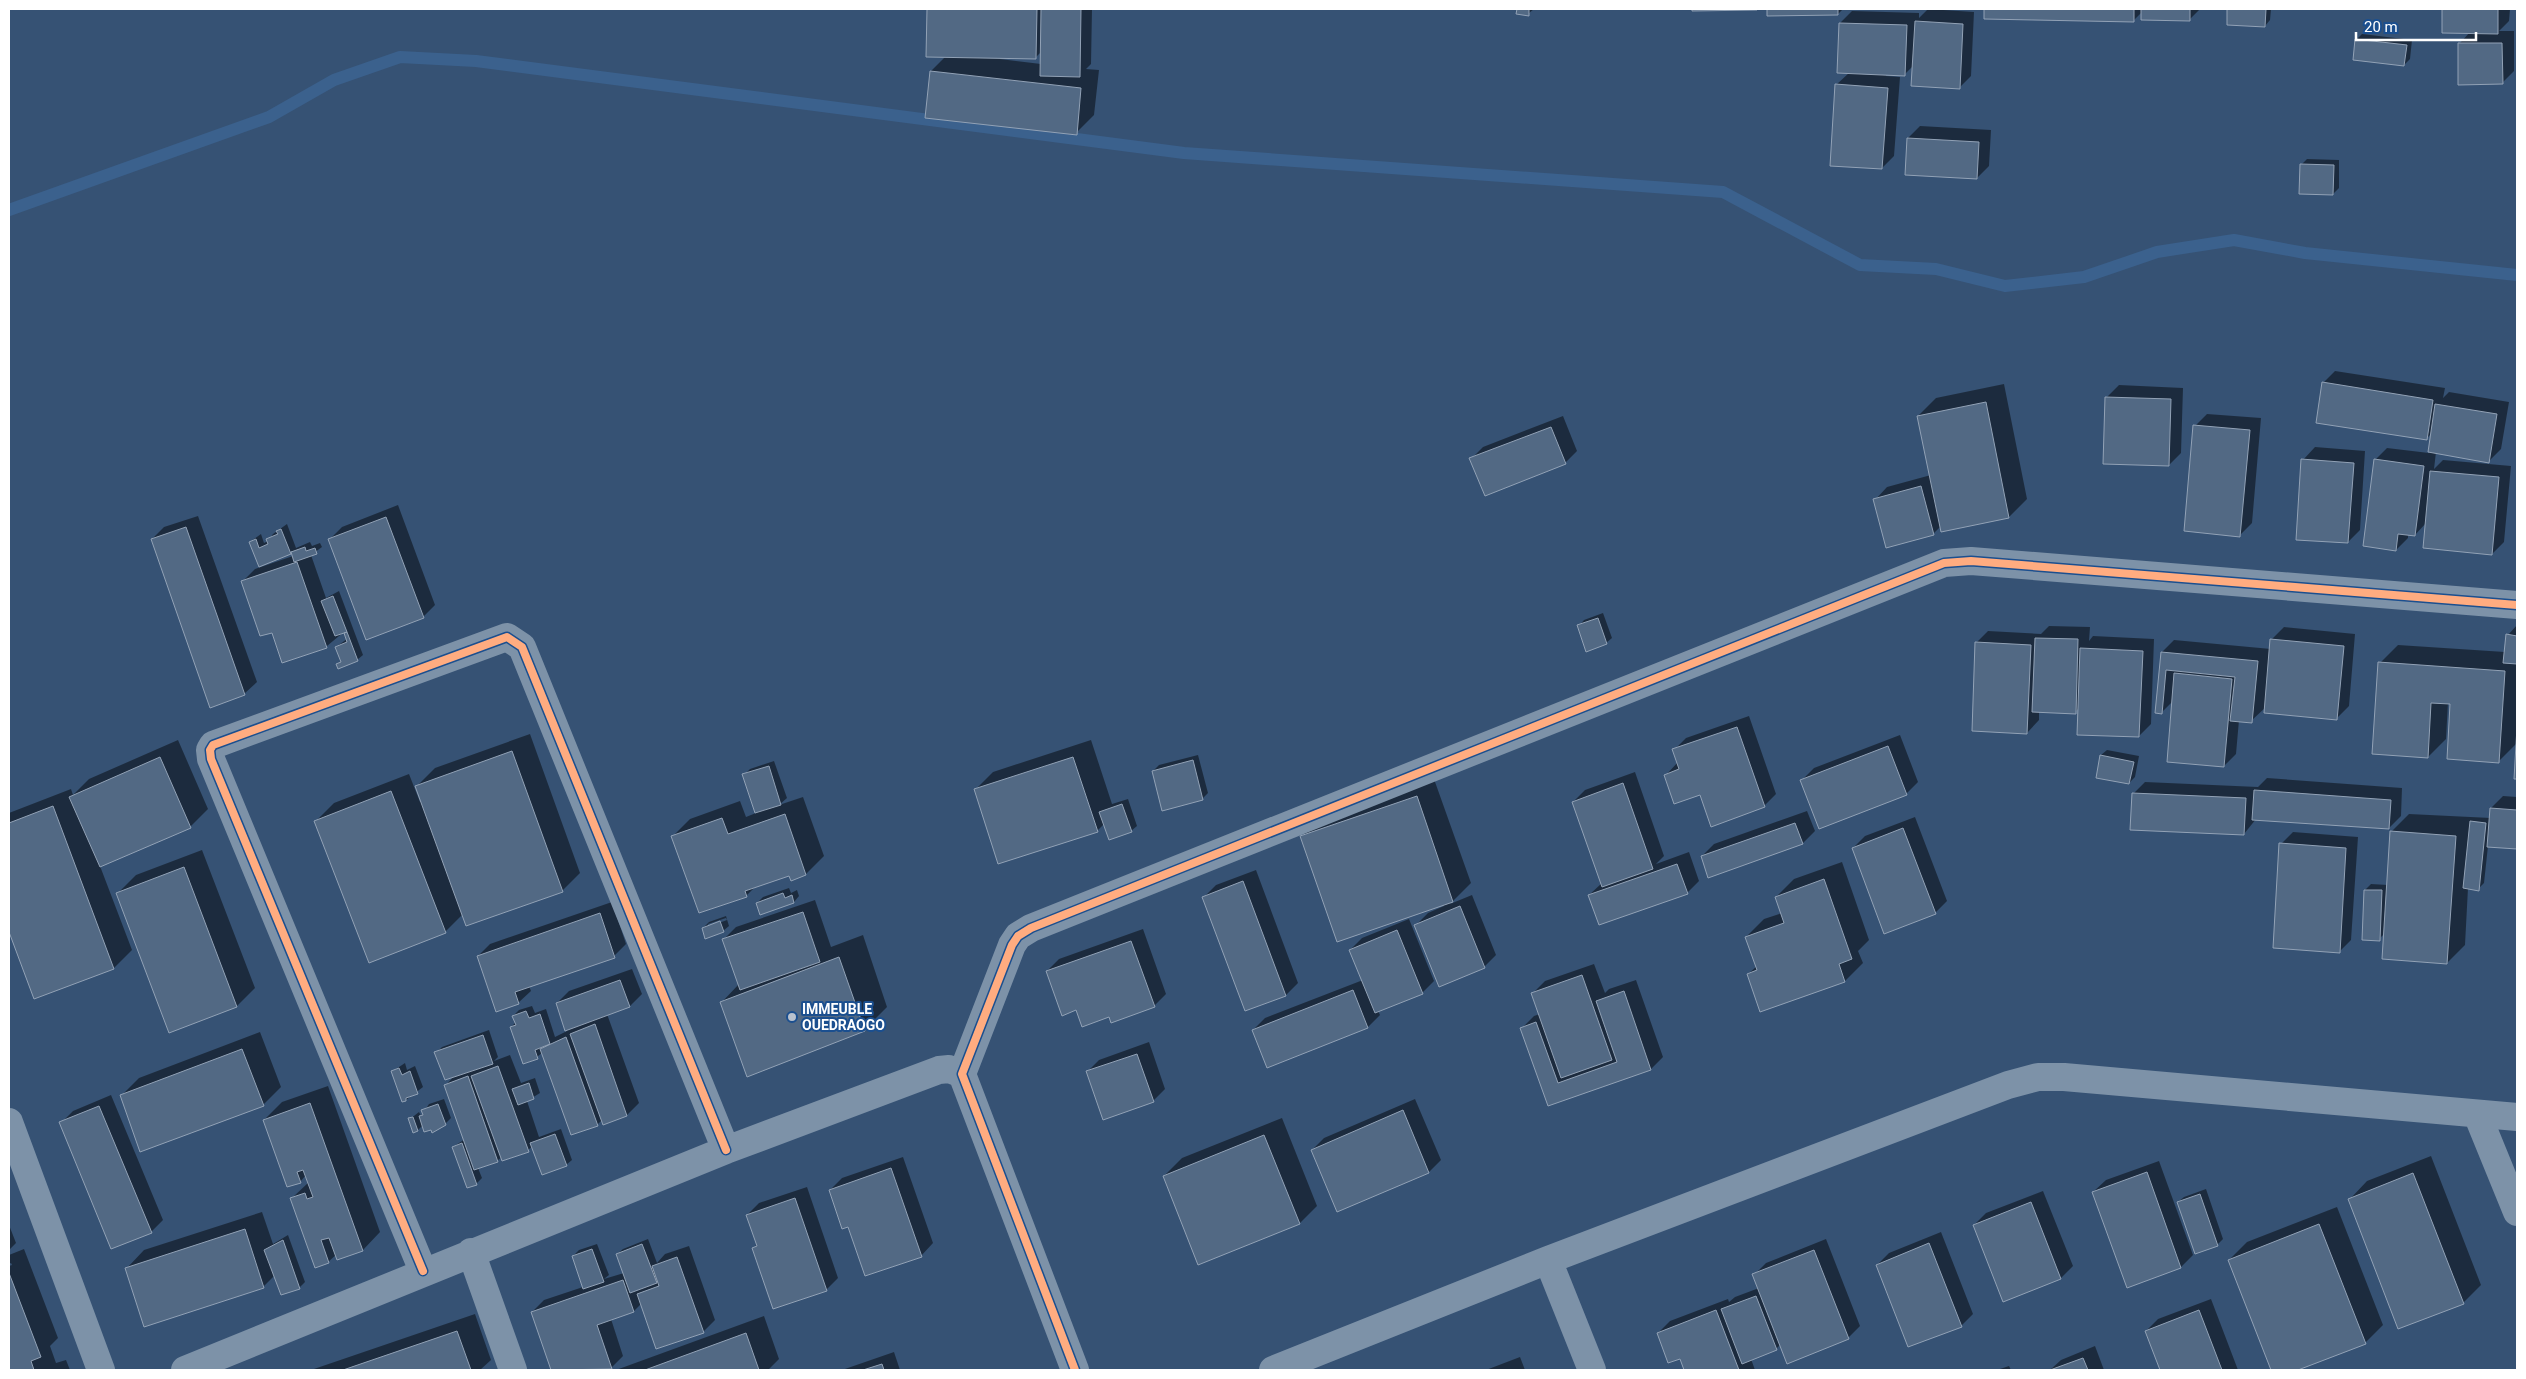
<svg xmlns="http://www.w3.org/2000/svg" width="2526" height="1379" viewBox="0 0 2526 1379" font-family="Roboto,sans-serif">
  <rect width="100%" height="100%" fill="#365274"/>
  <!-- shadow -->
  <path fill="#0007" fill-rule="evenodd" d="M928 9H1092L1091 64 1086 69 1099 70 1094 115 1076 133 931 71 946 56H927ZM1041 52V64L1000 59V57L1035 58Z
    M1518 9H1534L1528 14 1518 13Z
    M1768 9H1843L1838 14 1768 15Z
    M1928 9 1974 12 1971 76 1959 88 1913 66 1905 74 1886 73V76L1900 77 1894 156 1882 168 1836 85 1850 72 1840 23 1852 11 1919 13V18Z
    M1985 9H2200L2189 20 2142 12 2133 21 1985 18Z
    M2229 9H2271L2270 20 2265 26 2228 24Z
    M2443 9H2510L2509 21 2499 31H2514V71L2502 83 2460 43 2470 32H2443Z
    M2362 34 2412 40 2410 59 2404 65 2356 40Z
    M1920 126 1991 130 1989 166 1977 178 1908 138Z
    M2307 159 2339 160V188L2333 194 2302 164Z
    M2335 371 2445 388 2443 398 2449 392 2509 402 2501 449 2489 461 2436 452 2434 469 2443 460 2511 466 2504 542 2492 554 2426 523 2415 535 2408 534V538L2396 550 2375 460 2387 448 2429 453 2432 433 2426 439 2323 383Z
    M2004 384 2027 499 2009 517 1942 530 1941 526 1934 533 1887 546 1875 500 1887 487 1931 475 1918 416 1936 398Z
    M2119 385 2183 388 2181 453 2169 465 2107 397Z
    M2207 414 2261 418 2252 523 2240 535 2195 426Z
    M1563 416 1577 451 1565 463 1471 459 1483 447Z
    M2315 447 2365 451 2360 530 2348 542 2303 460Z
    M398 505 435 605 423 617 330 539 342 527Z
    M198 516 257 682 244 694 152 539 164 527Z
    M287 524 296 548 310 542 312 546 320 543 322 547 311 555 326 598 339 591 363 655 357 660 338 664 341 661 336 647 347 639 345 631 327 646 283 661 272 631 243 581 255 569 293 556 292 551 260 565 250 542 261 534 264 543 268 541 273 534Z
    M1603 613 1612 638 1606 643 1579 626 1584 620Z
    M2517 625V743L2498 762 2451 703 2448 702 2446 739 2428 757 2380 663 2398 645 2505 652 2508 635Z
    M2049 626 2090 627 2089 641 2093 636 2154 639 2151 724 2139 736 2079 708 2075 712 2039 711V720L2027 733 1976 643 1988 631 2041 634Z
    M2284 627 2355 634 2349 706 2337 718 2266 707 2251 721 2239 720 2236 754 2224 766 2173 701 2161 713 2156 712 2162 652 2174 640 2271 649 2272 639Z
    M1749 716 1776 794 1764 806 1701 793 1666 775 1678 762 1674 750 1686 738Z
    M530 734 580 873 562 891 463 914 445 932 316 821 334 803 409 774 420 802 422 801 417 786 435 768Z
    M1900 735 1918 782 1906 794 1802 780 1814 768Z
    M178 740 208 809 190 827 100 866 132 950 114 968 35 998 9 929V813L71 789 73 795 89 779Z
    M1091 740 1112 804 1128 799 1137 826 1131 831 1104 824 1097 831 975 790 993 772Z
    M2107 750 2139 756 2135 777 2129 783 2101 755Z
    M1198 755 1208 793 1202 799 1153 771 1159 765Z
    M774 761 787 798 779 805 803 797 824 856 806 874H790L756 886 747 895 699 912 672 837 690 819 740 801 746 817 756 813 744 775 750 769Z
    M1635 772 1664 856 1656 864 1689 852 1699 881 1687 893 1589 895 1602 883 1573 802 1585 790Z
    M2267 778 2402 788 2401 816 2389 828 2256 819 2244 834 2133 794 2145 782 2258 787Z
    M1434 779 1471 883 1450 904 1472 895 1496 955 1484 967 1416 925 1428 913 1444 906 1443 904 1302 836 1320 818Z
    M2503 796 2517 797V848L2488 846 2484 883 2478 889 2468 888 2465 945 2447 963 2384 934 2379 939 2365 890 2371 884 2388 885 2391 832 2409 814 2491 818V808Z
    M1807 811 1815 831 1803 843 1709 876 1702 856 1714 844Z
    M1915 817 1947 901 1935 913 1853 848 1865 836Z
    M2293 832 2358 837 2351 940 2339 952 2281 844Z
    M202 850 255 988 237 1006 118 893 136 875Z
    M1842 862 1869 940 1858 951 1863 963 1845 981 1748 974 1757 966 1746 937 1764 919 1782 913 1776 897 1794 879Z
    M1256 870 1298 983 1286 995 1246 1010 1204 897 1216 885Z
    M789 888 791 893 797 890 799 896 794 902 757 903 763 897Z
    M815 900 831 947 863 935 887 1007 864 1030 721 1003 739 984 724 939 736 927Z
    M612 902 626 944 614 956 529 986 531 991 518 1003 478 956 490 944Z
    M726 916 729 926 723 931 703 928 709 922ZM726 918 727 920 708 927V924Z
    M1409 919 1434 981 1422 993 1378 1011 1380 1015 1368 1027 1253 1030 1265 1018 1363 980 1350 950 1362 938Z
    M1143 929 1166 994 1154 1006 1110 1016 1077 1009 1047 971 1059 959Z
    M1594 964 1605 993 1609 989 1636 980 1663 1057 1651 1069 1549 1105 1522 1028 1534 1016 1540 1014 1533 993 1545 981Z
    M632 969 642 994 630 1006 607 1014 639 1103 627 1115 603 1124 602 1120 597 1125 543 1052 537 1057 511 1027 516 1022 513 1016 519 1010 532 1006 535 1013 546 1009 555 1037 567 1031 557 1003 569 991Z
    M489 1030 498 1057 494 1061 510 1055 521 1083 535 1078 540 1093 527 1101 539 1137 561 1129 572 1160 566 1165 533 1146 528 1150 502 1157 497 1161 478 1168 482 1178 476 1184 453 1147 465 1139 446 1085 455 1075 436 1053 442 1047Z
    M260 1032 281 1087 263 1105 121 1096 139 1078Z
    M1149 1042 1165 1089 1153 1101 1087 1072 1099 1060Z
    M405 1063 407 1070 415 1066 423 1087 406 1100 393 1071Z
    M328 1086 380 1232 363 1250 336 1255 328 1262 292 1198 309 1182 306 1175 300 1182 264 1120 282 1102Z
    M111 1095 163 1220 151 1232 61 1123 73 1111Z
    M444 1099 451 1118 445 1124 423 1125 418 1130 410 1119 419 1112 421 1116 429 1104Z
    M1415 1099 1441 1160 1429 1172 1312 1150 1324 1138Z
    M1282 1118 1317 1206 1300 1223 1164 1176 1182 1158Z
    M2431 1156 2481 1285 2463 1303 2350 1199 2367 1181Z
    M903 1157 933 1243 921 1256 849 1225 830 1190 842 1178Z
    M2159 1161 2193 1255 2181 1267 2093 1192 2106 1180Z
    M807 1187 838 1278 826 1290 753 1249 757 1244 747 1215 759 1203Z
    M2206 1189 2223 1239 2217 1245 2178 1202 2184 1197Z
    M2043 1191 2073 1266 2061 1278 2004 1300 1974 1225 1986 1213Z
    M2337 1207 2383 1325 2365 1343 2295 1370H2272L2229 1260 2247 1242Z
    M262 1212 273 1244 288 1235 305 1282 299 1288 275 1275 263 1287 127 1268 144 1250Z
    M9 1225 16 1243 9 1250Z
    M1941 1232 1973 1314 1961 1326 1877 1265 1889 1253Z
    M648 1239 657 1263 665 1254 689 1246 715 1320 703 1332 642 1303 634 1311 611 1319 623 1356 611 1368 552 1370 532 1312 544 1300 583 1287 573 1256 579 1250 597 1244 609 1275 604 1279 624 1273 617 1254 623 1249Z
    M1826 1239 1860 1326 1848 1338 1781 1344 1776 1349 1751 1359 1755 1370H1685L1680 1357 1658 1333 1670 1321 1728 1299 1729 1302 1735 1297 1759 1288 1754 1275 1766 1263Z
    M24 1249 58 1338 50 1346 56 1363 66 1360 70 1370H9V1266L12 1265 11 1263 9 1264V1255Z
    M2211 1299 2238 1370H2162L2146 1331 2158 1319Z
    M475 1314 491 1360 480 1370H311Z
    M764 1316 779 1359 768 1370H616Z
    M2095 1346 2104 1370H2050L2061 1360Z
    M894 1352 900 1370H842Z
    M1520 1357 1525 1370H1486Z
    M2009 1366 2011 1370H1997Z"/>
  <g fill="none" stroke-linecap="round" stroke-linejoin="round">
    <!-- stream -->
    <path stroke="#3b618d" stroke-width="12" d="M9 210 269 117 334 80 400 57 476 61 1184 153 1723 192 1860 265 1936 269 2005 286 2084 277 2157 252 2234 240 2305 253 2517 275"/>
  </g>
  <!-- building -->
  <path fill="#526984" stroke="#92a2b6" d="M927 9H1037L1036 59 926 57Z
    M1041 9H1081L1080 77 1040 76Z
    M1517 9H1529V16L1516 14Z
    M1692 9H1757V10L1692 11Z
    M1767 9H1838V15L1767 16Z
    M1984 9H2134V22L1984 19Z
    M2141 9H2190V21L2141 20Z
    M2227 9H2266L2265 27 2227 25Z
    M2442 9H2498V34L2442 33Z
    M1915 21 1963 24 1960 89 1911 86Z
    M1839 23 1907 25 1905 76 1837 73Z
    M2355 39 2407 45 2404 66 2353 60Z
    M2458 43H2502L2503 84 2458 85Z
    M930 71 1081 88 1077 135 925 118Z
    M1835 84 1888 88 1882 169 1830 166Z
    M1907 138 1979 142 1977 179 1905 175Z
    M2300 164 2334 165 2333 195 2299 194Z
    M2322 382 2433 400 2427 440 2316 423Z
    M2105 397 2171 399 2169 466 2103 464Z
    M1986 402 2009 518 1941 532 1917 416Z
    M2435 404 2497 414 2489 463 2428 452Z
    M2193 425 2250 430 2240 537 2184 531Z
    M1551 427 1566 464 1485 496 1469 458Z
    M2301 459 2354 463 2348 543 2296 540Z
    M2374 459 2424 466 2415 536 2398 534 2396 551 2363 546Z
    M2430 471 2499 477 2492 555 2423 548Z
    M1921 486 1934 535 1886 548 1873 499Z
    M386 517 424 618 366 640 328 539Z
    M186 527 245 695 210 708 151 539Z
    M281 529 291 554 259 567 249 542 256 539 259 548 268 544 266 539 278 534 276 531Z
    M305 547 306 551 315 548 317 554 294 562 291 552Z
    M297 562 327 648 282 663 272 633 260 636 241 581Z
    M333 596 347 632 335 636 321 601Z
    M1598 618 1607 644 1586 652 1577 625Z
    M347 632 358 661 338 669 336 664 341 662 335 647 347 642 344 633Z
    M2506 634 2517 636V664L2503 663Z
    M2035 638 2078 639 2076 714 2032 712Z
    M2270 639 2344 646 2337 720 2264 713Z
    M1975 642 2031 645 2027 734 1972 731Z
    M2080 648 2143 651 2139 737 2077 735Z
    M2161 652 2258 661 2252 723 2230 721 2235 677 2166 670 2162 714 2155 713Z
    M2378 662 2505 671 2499 763 2447 759 2450 704 2431 703 2428 758 2372 754Z
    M2174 673 2232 679 2224 767 2167 762Z
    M1737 727 1765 807 1711 827 1700 795 1674 804 1664 775 1679 769 1672 749Z
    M2517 727V779H2514Z
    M1888 746 1907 795 1819 829 1800 780Z
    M512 751 563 892 466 926 415 786Z
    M2100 755 2134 762 2129 784 2096 778Z
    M160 757 191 828 100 867 69 797Z
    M1073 757 1098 832 998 864 974 789Z
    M1193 760 1203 800 1162 811 1152 771Z
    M769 766 781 805 755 813 742 774Z
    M1623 783 1653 869 1602 887 1572 802Z
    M2254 790 2391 800 2389 829 2252 820Z
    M391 791 446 933 369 963 314 821Z
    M2132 793 2246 798 2244 835 2130 830Z
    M1417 796 1453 902 1337 942 1300 836Z
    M1122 804 1132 832 1109 840 1099 812Z
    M53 806 114 969 34 999 9 932V823Z
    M2490 808 2517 810V849L2487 847Z
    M785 814 806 875 791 881 789 876 745 891 747 897 699 913 671 836 722 818 728 834Z
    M2470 821 2486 823 2479 891 2463 888Z
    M1795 823 1803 844 1708 878 1701 856Z
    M1903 828 1936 914 1884 934 1852 848Z
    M2390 831 2456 836 2447 964 2382 959Z
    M2279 843 2346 848 2340 953 2273 948Z
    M1677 864 1688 894 1599 925 1588 895Z
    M184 867 237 1007 169 1033 116 893Z
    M1824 879 1852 959 1839 964 1845 982 1760 1012 1747 974 1757 970 1745 937 1784 923 1775 897Z
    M1243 881 1286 996 1245 1011 1202 897Z
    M2364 890H2382L2380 941 2362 940Z
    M783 893 785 898 792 895 794 903 760 915 756 903Z
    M1460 906 1485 968 1439 987 1414 925Z
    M803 912 820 962 740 990 722 939Z
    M600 913 615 958 515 992 519 1004 496 1012 477 956Z
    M720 921 724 932 705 939 702 928Z
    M1397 930 1423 994 1375 1013 1349 950Z
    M1131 941 1155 1007 1111 1023 1109 1017 1082 1027 1076 1010 1062 1016 1046 971Z
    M839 957 865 1031 747 1077 720 1002Z
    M1582 975 1612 1060 1561 1078 1531 993Z
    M620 980 630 1007 565 1031 556 1003Z
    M1353 990 1368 1028 1267 1068 1252 1030Z
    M1624 991 1651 1070 1548 1106 1520 1028 1536 1022 1558 1083 1617 1062 1596 1001Z
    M526 1011 529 1018 540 1014 550 1044 535 1050 538 1059 523 1064 510 1027 516 1025 512 1016Z
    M595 1024 627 1116 603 1125 570 1034Z
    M483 1035 493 1064 445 1080 434 1052Z
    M566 1037 598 1126 571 1135 540 1049Z
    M242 1049 264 1106 140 1152 120 1095Z
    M1137 1054 1154 1102 1103 1120 1086 1071Z
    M498 1066 529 1152 502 1161 471 1076Z
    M399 1068 402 1075 410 1071 418 1094 406 1098V1101L402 1102 391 1071Z
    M468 1076 498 1162 474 1170 444 1085Z
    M529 1083 534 1099 518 1105 512 1089Z
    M310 1103 363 1251 337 1260 329 1238 321 1240 329 1263 315 1268 290 1198 305 1193 307 1199 313 1197 303 1170 297 1172 301 1183 287 1187 263 1120Z
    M438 1104 446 1125 432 1133 431 1130 424 1132 419 1116 423 1115 421 1110Z
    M99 1106 152 1233 111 1249 59 1122Z
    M1403 1110 1429 1173 1337 1212 1311 1150Z
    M413 1117 418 1131 413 1133 408 1118Z
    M555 1134 567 1166 542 1175 530 1143Z
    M1264 1135 1300 1224 1198 1265 1163 1176Z
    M462 1143 477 1185 467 1188 452 1147Z
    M891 1168 922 1257 865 1276 848 1227 842 1229 829 1190Z
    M2147 1172 2181 1268 2127 1288 2092 1192Z
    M2413 1173 2464 1304 2398 1329 2348 1199Z
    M2200 1194 2218 1246 2195 1254 2177 1202Z
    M795 1198 827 1291 773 1309 752 1248 757 1246 746 1215Z
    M2031 1202 2061 1279 2003 1302 1973 1225Z
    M2319 1224 2366 1344 2298 1370H2271L2228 1260Z
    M245 1229 264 1288 144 1327 125 1268Z
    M283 1240 300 1289 281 1295 264 1250Z
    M1929 1243 1962 1327 1908 1347 1876 1265Z
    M642 1244 657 1283 630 1293 616 1254Z
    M592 1249 604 1282 583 1289 572 1256Z
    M1814 1250 1849 1339 1787 1364 1752 1274Z
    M677 1257 704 1333 656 1349 637 1294 659 1286 652 1266Z
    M9 1273 41 1357 31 1361 34 1370H9Z
    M623 1280 634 1312 597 1325 612 1369 551 1370 531 1312Z
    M1756 1296 1777 1350 1742 1364 1721 1309Z
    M1716 1310 1739 1370H1684L1680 1359 1668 1363 1657 1333Z
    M2199 1310 2222 1370H2160L2145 1331Z
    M457 1331 471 1370H343Z
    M746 1333 759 1370H645Z
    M2083 1358 2088 1370H2050Z
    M882 1364 884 1370H863Z"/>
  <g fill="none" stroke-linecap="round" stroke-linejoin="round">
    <!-- street -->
    <path stroke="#7d92a8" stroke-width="28" d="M2477 1114 2517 1212
      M9 1122 101 1370
      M471 1252 513 1370
      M1548 1260 1592 1370
      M423 1271 211 759 210 750 213 745 507 637 522 647 726 1150
      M185 1370 726 1150 939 1070 949 1069 962 1074
      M1075 1370 962 1074 1012 945 1018 936 1031 928 1944 563 1971 561 2517 605
      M1273 1370 1548 1260 2008 1085 2038 1077H2064L2517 1117"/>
    <!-- cycleway casing -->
    <g stroke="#1b4f8f" stroke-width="11">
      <path id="cycleway" d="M423 1271 211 759 210 750 213 745 507 637 522 647 726 1150
        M1075 1370 962 1074 1012 945 1018 936 1031 928 1944 563 1971 561 2517 605"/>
    </g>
    <!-- cycleway -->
    <use href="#cycleway" stroke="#ffac80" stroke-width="8"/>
  </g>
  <!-- markers -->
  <circle fill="#b9c2ce" stroke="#1b4f8f" stroke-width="2" cx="792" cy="1017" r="5"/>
  <g text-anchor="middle" stroke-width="4" stroke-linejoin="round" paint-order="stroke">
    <!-- poi labels -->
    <g font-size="14" font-weight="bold" fill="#fff" stroke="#1b4f8f" text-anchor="start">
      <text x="802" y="1014">IMMEUBLE<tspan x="802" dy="16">OUEDRAOGO</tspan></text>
    </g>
  </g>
  <!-- border -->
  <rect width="2526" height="1379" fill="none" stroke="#ffffff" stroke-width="20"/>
  <!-- scale -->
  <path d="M2356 32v8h120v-8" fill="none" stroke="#ffffff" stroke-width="2.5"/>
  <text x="2364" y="32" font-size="15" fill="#ffffff" stroke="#1b4f8f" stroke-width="4" paint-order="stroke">20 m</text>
</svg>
